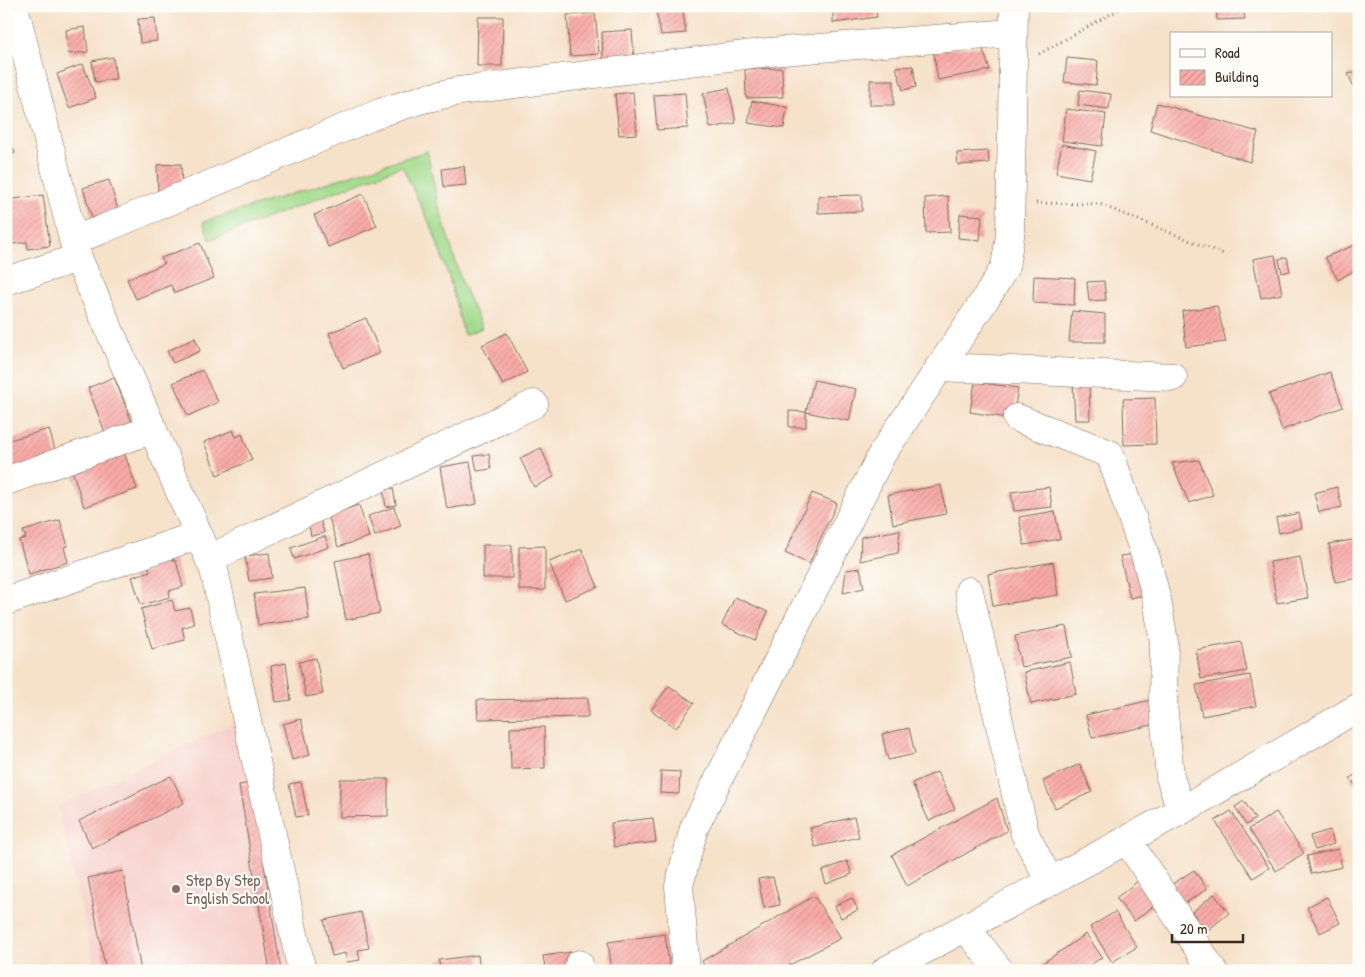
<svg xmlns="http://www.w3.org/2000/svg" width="1365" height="977" viewBox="0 0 1365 977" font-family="'Patrick Hand',sans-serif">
  <defs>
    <pattern id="building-hatch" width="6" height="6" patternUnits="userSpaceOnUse" patternTransform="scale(1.25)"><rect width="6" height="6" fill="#f9aba8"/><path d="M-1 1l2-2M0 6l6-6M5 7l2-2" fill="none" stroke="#d69390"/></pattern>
  </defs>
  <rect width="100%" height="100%" fill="#fdfcf7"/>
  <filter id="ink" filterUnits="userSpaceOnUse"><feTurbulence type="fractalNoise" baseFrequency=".02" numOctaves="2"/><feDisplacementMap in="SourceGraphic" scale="10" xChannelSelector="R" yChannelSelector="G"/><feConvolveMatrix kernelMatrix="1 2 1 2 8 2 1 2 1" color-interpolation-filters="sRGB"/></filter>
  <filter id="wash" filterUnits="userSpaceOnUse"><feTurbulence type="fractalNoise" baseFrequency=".0096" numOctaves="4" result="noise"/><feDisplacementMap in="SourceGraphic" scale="20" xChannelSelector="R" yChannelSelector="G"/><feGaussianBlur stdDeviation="1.12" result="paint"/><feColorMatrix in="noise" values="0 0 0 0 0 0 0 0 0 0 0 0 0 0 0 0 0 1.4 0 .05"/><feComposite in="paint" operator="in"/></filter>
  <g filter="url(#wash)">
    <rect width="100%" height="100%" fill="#f6e1c9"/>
    <!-- built -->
    <path fill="#f7d0cc" d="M242 719 290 971H96L58 806Z"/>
    <!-- grass -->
    <path fill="#a3db8d" stroke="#6f8256" d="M427 151 438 204 462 283 482 328 464 335 449 277 433 231 402 166 210 240 203 222Z"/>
    <g id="blocks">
      <!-- building -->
      <path fill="url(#building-hatch)" d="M655 6H682L686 33 661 35Z
        M833 6H875L877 17 833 23Z
        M1216 6H1243L1245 19 1217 20Z
        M595 13 599 54 570 56 567 15Z
        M478 17H503L502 66H477Z
        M155 18 157 41 140 43 138 19Z
        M85 27 88 52 69 54 66 30Z
        M632 30 634 57 603 59 602 32Z
        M982 47 990 70 938 80 933 49Z
        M113 57 116 79 95 82 92 61Z
        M1067 58 1098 61 1096 85 1064 82Z
        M83 64 96 98 69 108 57 74Z
        M913 66 916 87 903 90 896 67Z
        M782 68 783 97 746 98 745 69Z
        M1359 72V98L1348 74Z
        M870 80H894V105H870Z
        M729 88 736 123 710 128 703 93Z
        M1080 90 1111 94 1109 109 1078 105Z
        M633 92 637 134 619 135 615 94Z
        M685 93 688 128 657 130 654 95Z
        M752 101 787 107 784 128 748 123Z
        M1157 103 1258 132 1250 162 1150 130Z
        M1066 109 1106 114 1102 146 1062 141Z
        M6 133 15 153 6 157Z
        M1062 144 1096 151 1090 179 1056 173Z
        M988 151 989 163 958 165 957 153Z
        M181 164 182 191H158L157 165Z
        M464 166 466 185 444 187 442 169Z
        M109 180 118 210 92 218 83 188Z
        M363 194 377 226 328 247 314 215Z
        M43 195 50 246 28 249 27 242 7 245 6 200Z
        M862 195V211L818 213V196Z
        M948 196 950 232 926 233 925 198Z
        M960 214 982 216 980 240 958 238Z
        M200 243 214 278 175 293 171 285 136 299 127 279 164 264 161 258Z
        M1355 245 1359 251V268L1338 280 1325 257Z
        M1275 255 1282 294 1261 298 1253 259Z
        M1287 257 1290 271 1282 273 1279 259Z
        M1034 276 1075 278 1074 305 1033 303Z
        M1104 281 1106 300 1089 301 1087 282Z
        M1217 306 1226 342 1186 347 1182 311Z
        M1072 311 1105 314V342H1069Z
        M366 318 380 353 343 368 329 333Z
        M507 333 527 372 503 385 482 345Z
        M195 338 200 351 173 363 167 351Z
        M202 370 218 402 188 416 173 383Z
        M1330 372 1343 407 1282 430 1269 394Z
        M114 377 135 430 108 440 88 388Z
        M814 380 856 389 849 421 806 412Z
        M975 382 1018 388 1013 419 970 412Z
        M1073 383H1089L1090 420H1075Z
        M1155 398 1156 444 1124 445 1123 399Z
        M789 411 806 412V427H789Z
        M49 429 57 457 6 471V441Z
        M233 430 236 437 242 434 252 460 217 475 204 442Z
        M541 448 554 477 534 487 520 458Z
        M124 452 137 489 84 507 72 470Z
        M489 454 491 469 477 471 474 456Z
        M1199 460 1213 495 1189 503 1172 463Z
        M470 462 477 504 447 509 440 467Z
        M941 485 946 514 893 524 888 495Z
        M1049 487 1052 507 1014 511 1011 492Z
        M1337 487 1342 507 1319 512 1314 493Z
        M393 488 396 505 386 507 383 489Z
        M812 493 837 503 809 564 785 553Z
        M359 505 369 537 338 547 328 515Z
        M394 507 401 526 375 536 368 516Z
        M1055 511 1060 539 1024 545 1019 517Z
        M1299 513 1302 528 1279 533 1276 518Z
        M320 518 324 533 311 536 308 521Z
        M60 520 68 546 64 547 68 562 29 574 19 540 26 538 23 531Z
        M900 530 898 553 860 561 861 537Z
        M325 536 329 547 294 559 291 548Z
        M1358 539 1359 578 1335 582 1329 544Z
        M483 545H512V578H483Z
        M545 546V590H519V547Z
        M582 549 598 587 565 600 549 562Z
        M269 553 272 578 249 581 245 556Z
        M368 554 380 613 346 620 335 561Z
        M1137 554 1145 595 1130 598 1120 556Z
        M165 556 176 561 183 587 169 591 170 597 141 605 132 577 150 571 147 561Z
        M1300 557 1308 598 1277 603 1270 562Z
        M1053 562 1058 595 993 606 988 574Z
        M860 568 864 588 843 593 846 570Z
        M305 588 309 619 258 625 254 594Z
        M735 597 768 612 755 640 722 625Z
        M172 600 175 611 190 608 194 624 182 628 185 640 152 649 141 609Z
        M1066 626 1072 657 1021 667 1015 636Z
        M1241 642 1247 671 1201 679 1196 650Z
        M316 658 323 694 306 697 299 662Z
        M1070 662 1076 694 1031 704 1024 672Z
        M286 663 291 700 276 702 271 666Z
        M1250 675 1256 706 1202 716 1196 685Z
        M669 686 694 703 676 728 651 710Z
        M588 698V717L478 719 477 700Z
        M1151 700 1157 724 1092 738 1086 715Z
        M301 719 310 755 292 760 283 724Z
        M544 727 545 768 511 769 510 728Z
        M909 728 915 754 888 760 882 734Z
        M1080 764 1092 792 1055 808 1043 781Z
        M661 771 680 772 679 794 660 793Z
        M937 772 955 809 929 821 912 783Z
        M1359 772V791L1350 778Z
        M171 776 184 803 92 848 79 821Z
        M340 779H388V816L340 817Z
        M301 782 308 815 296 817 289 784Z
        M251 783 281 971H270L239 785Z
        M997 798 1007 831 907 886 892 855Z
        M1244 801 1255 819 1246 825 1235 807Z
        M1231 811 1269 868 1253 878 1215 821Z
        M1276 812 1304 853 1276 871 1249 829Z
        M854 817 859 837 815 847 810 828Z
        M653 818 656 842 614 847 611 823Z
        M1330 830 1334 844 1315 850 1310 836Z
        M1338 849 1342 867 1311 874 1307 856Z
        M847 861 852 874 826 884 822 871Z
        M1194 870 1207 889 1184 904 1171 885Z
        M123 871 134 932 141 971H106L88 878Z
        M773 877 780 905 764 908 758 879Z
        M1142 878 1160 901 1134 921 1116 898Z
        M1214 894 1229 913 1207 931 1192 912Z
        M814 896 841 938 778 971H707L702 961Z
        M1327 897 1340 923 1320 933 1307 907Z
        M852 898 858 910 841 918 835 906Z
        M361 912 369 948 358 950 360 960 347 962 345 953 332 956 324 920Z
        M1115 912 1137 947 1112 962 1090 927Z
        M665 934 670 971H612L608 942Z
        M1086 934 1102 957 1082 971H1044L1040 965Z
        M571 952 574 971H546L543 956Z
        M478 955 480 971H440L439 960Z"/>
    </g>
  </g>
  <g filter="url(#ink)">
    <use href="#blocks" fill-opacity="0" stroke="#7c6a5a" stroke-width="1"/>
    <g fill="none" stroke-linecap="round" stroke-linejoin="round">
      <!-- minor casing -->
      <g stroke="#7c6a5a" stroke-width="29">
        <path id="minor" d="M14 6 78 258 214 570 302 971
          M73 240 101 230 382 112 423 99 459 91 769 52 1012 33
          M6 281 78 258
          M939 367 1173 377
          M1017 418 1110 454 1146 558 1157 600 1164 642 1163 703 1170 777 1181 811
          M6 481 153 429
          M209 559 534 404
          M969 591 1025 834 1050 882
          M6 601 198 535
          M1127 840 1213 971
          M966 928 1000 971
          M579 964 580 971
          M686 971 679 886 694 828 882 454 990 292 1005 267 1010 236 1014 6"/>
      </g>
      <!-- major casing -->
      <g stroke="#7c6a5a" stroke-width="29">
        <path id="major" d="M885 971 1193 804 1359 707"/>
      </g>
      <!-- path -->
      <path stroke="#7c6a5a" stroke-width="3" stroke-dasharray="1 4" stroke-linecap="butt" d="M1039 54 1125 6
        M1036 203 1099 204 1226 255"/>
      <!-- minor -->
      <use href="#minor" stroke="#fff" stroke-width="28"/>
      <!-- major -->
      <use href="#major" stroke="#fff" stroke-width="28"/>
    </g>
  </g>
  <!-- markers -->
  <circle fill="#8d6e63" stroke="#fdfcf7" stroke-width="2" cx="176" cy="889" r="5"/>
  <g text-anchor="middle" stroke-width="4.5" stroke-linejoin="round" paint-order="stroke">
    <!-- education labels -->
    <g font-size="16" fill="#785e54" stroke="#fdfcf7" text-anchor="start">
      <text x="186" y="886">Step By Step<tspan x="186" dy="18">English School</tspan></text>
    </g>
  </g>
  <!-- margin -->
  <rect width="1365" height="977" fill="none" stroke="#fdfcf7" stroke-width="25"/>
  <!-- legend -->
  <rect x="1170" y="32" width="162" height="65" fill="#fdfcf7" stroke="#afa8a0"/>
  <rect x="1180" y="49" width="25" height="8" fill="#ffffff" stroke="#afa8a0"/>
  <text x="1215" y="58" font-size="15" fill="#3b2a1e">Road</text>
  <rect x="1180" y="70" width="25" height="15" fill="url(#building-hatch)" stroke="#afa8a0"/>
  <text x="1215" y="82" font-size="15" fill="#3b2a1e">Building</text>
  <!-- scale -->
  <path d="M1172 934v8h71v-8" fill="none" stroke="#3b2a1e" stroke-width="2.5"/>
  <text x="1180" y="934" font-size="15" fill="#3b2a1e" stroke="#fdfcf7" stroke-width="4" paint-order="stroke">20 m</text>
</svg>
